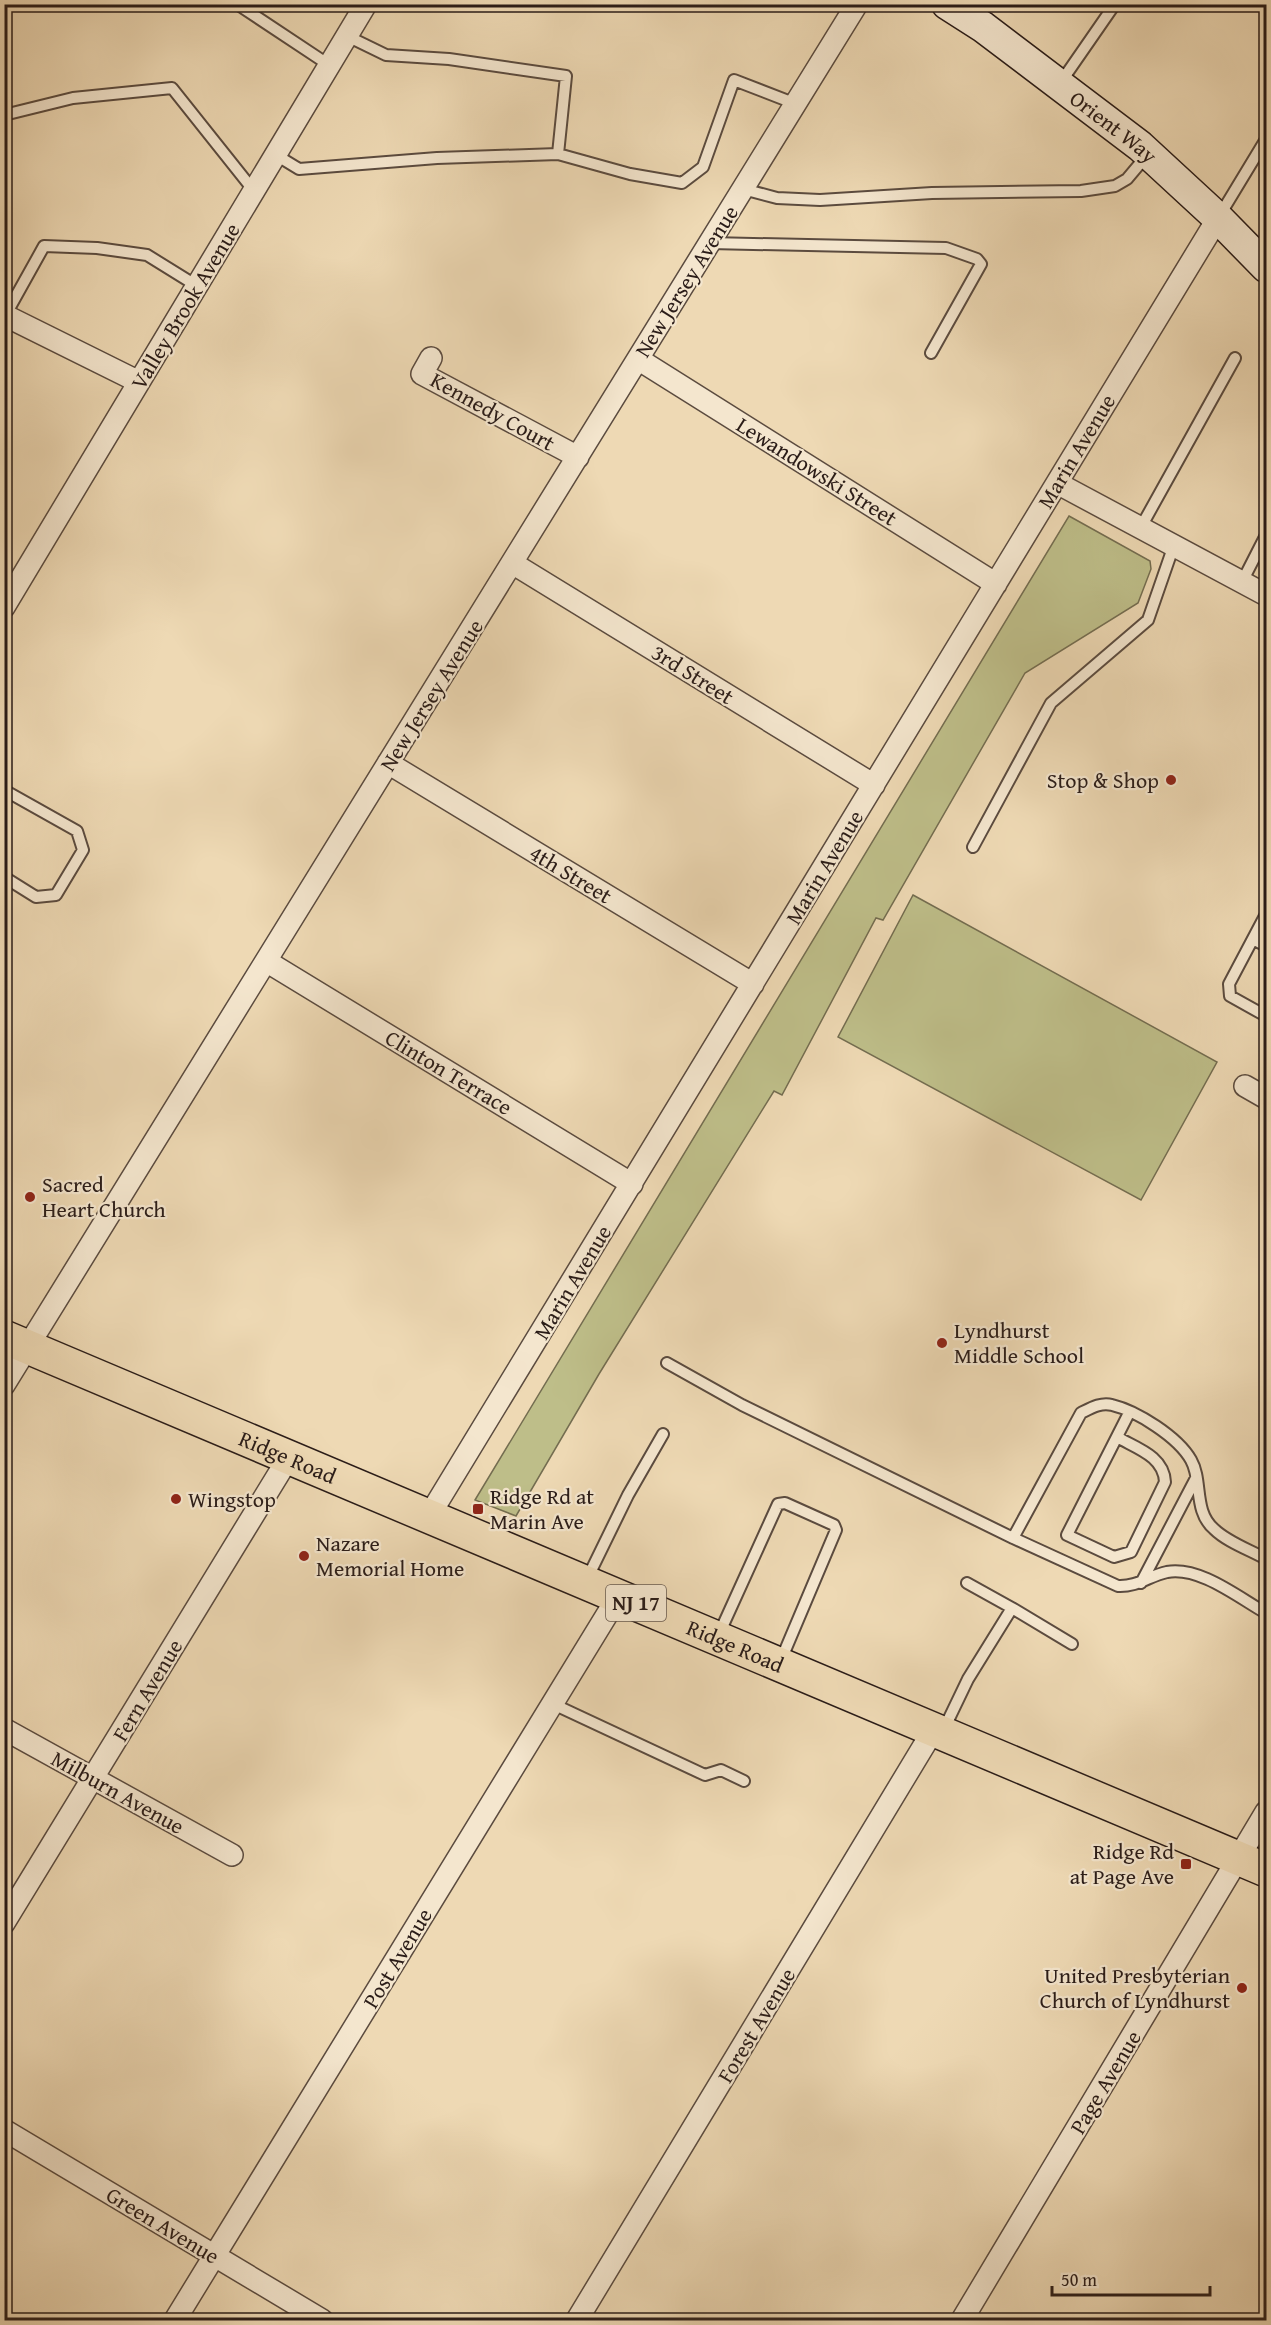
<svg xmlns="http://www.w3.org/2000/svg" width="1271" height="2325" viewBox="0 0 1271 2325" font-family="'Gentium Book Plus',serif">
  <rect width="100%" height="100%" fill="#eed9b4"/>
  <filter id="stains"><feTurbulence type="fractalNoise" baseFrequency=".00333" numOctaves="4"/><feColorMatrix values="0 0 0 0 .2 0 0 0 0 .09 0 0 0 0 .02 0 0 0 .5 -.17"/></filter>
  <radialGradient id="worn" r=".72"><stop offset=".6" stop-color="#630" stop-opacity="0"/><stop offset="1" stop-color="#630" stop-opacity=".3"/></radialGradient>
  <!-- green -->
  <path fill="#bebe89" stroke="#746d50" stroke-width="1.5" d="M1069 516 1150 561 1151 569 1138 603 1025 673 883 920 876 918 782 1095 774 1091 599 1374 516 1516 475 1500Z
    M913 895 1217 1062 1141 1200 838 1037Z"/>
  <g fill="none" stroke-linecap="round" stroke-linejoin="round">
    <!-- lane casing -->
    <g stroke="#5b4b3f" stroke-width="14">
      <path id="lane" d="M237 4 329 65
        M1061 82 1115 4
        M4 115 73 98 172 88 254 191
        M558 154 630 174 682 183 703 167 734 80 796 104
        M276 155 299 169 437 158 558 154 566 76 449 59 386 55 347 36
        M743 189 777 198 820 200 932 193 1081 191 1115 186 1127 179 1148 154
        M1220 215 1266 139
        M710 243 946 248 977 259 981 264 931 353
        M5 316 44 246 97 248 147 255 197 286
        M1141 527 1235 358
        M1242 582 1266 535
        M4 790 77 831 83 850 56 895 36 897 4 877
        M973 847 1051 703 1148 620 1174 545
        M1266 914 1229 984 1230 996 1266 1016
        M1253 939 1266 946
        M667 1363 742 1405 1013 1538
        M1117 1437C1136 1448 1164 1456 1165 1482L1131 1552 1114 1557 1067 1535 1129 1413
        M1266 1559C1250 1550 1227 1542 1214 1529 1193 1511 1203 1481 1191 1460 1178 1437 1137 1411 1112 1405 1101 1402 1091 1408 1081 1413L1013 1538 1118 1586C1137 1587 1149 1576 1167 1572 1200 1566 1239 1598 1266 1613
        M587 1579 628 1495 663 1434
        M1141 1583 1196 1478
        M1012 1608 1072 1644
        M719 1634 778 1504 785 1503 834 1525 836 1530 781 1660
        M553 1704 705 1775 721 1770 744 1781
        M944 1729 968 1679 1012 1608 967 1583"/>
    </g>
    <!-- street casing -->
    <g stroke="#5b4b3f" stroke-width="24">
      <path id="street" d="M4 315 139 382
        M431 358 422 374 578 457
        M638 359 996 584
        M1057 483 1266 595
        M512 563 874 785
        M4 607 366 4
        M388 763 753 984
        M266 961 632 1184
        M1245 1086 1266 1098
        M4 1385 857 4
        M429 1516 1218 218
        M4 1729 232 1855
        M4 1923 289 1457
        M4 2130 322 2320
        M175 2320 619 1595
        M577 2320 934 1729
        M962 2320 1266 1812"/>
    </g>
    <!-- secondary casing -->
    <g stroke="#2a1c18" stroke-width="33">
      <g id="secondary">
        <path id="s1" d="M947 4 983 27 1140 146 1218 218 1266 267"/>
      </g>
    </g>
    <!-- primary casing -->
    <g stroke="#2a1c18" stroke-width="36">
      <g id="primary">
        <path id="s2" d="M4 1337 1266 1870"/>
      </g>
    </g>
    <!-- lane -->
    <use href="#lane" stroke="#f4e6ce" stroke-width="10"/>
    <!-- street -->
    <use href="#street" stroke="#f4e6ce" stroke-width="21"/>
    <!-- secondary -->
    <use href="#secondary" stroke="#f4e6ce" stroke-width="30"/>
    <!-- primary -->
    <use href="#primary" stroke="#eed9b4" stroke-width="33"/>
  </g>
  <!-- markers -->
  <g fill="#8f2418" stroke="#f4e6ce" stroke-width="2">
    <circle cx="1171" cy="780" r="6"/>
    <circle cx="30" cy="1197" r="6"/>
    <circle cx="942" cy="1343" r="6"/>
    <circle cx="176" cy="1499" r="6"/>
    <rect x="472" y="1503" width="12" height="12" rx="3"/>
    <circle cx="304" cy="1556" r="6"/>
    <rect x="1180" y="1858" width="12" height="12" rx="3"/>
    <circle cx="1242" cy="1988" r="6"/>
  </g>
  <g text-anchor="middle" stroke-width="4.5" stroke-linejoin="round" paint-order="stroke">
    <!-- shield labels -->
    <rect fill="#f4e6ce" stroke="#67594f" stroke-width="1.5" x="606" y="1585" width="60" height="36" rx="4.5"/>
    <g font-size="21" font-weight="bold" fill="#2a1c18">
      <text x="636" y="1610">NJ 17</text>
    </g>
    <!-- street labels -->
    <g font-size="22" fill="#2a1c18" stroke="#f4e6ce">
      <text dy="8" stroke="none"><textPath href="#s1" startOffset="207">Orient Way</textPath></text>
      <text transform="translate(686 281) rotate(-58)" y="8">New Jersey Avenue</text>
      <text transform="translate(185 306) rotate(-59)" y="8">Valley Brook Avenue</text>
      <text transform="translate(493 411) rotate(29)" y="8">Kennedy Court</text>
      <text transform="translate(1076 451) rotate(-59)" y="8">Marin Avenue</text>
      <text transform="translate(817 471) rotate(32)" y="8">Lewandowski Street</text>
      <text transform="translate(693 674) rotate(32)" y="8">3rd Street</text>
      <text transform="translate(431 695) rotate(-58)" y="8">New Jersey Avenue</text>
      <text transform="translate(824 867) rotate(-59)" y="8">Marin Avenue</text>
      <text transform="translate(571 874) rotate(31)" y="8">4th Street</text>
      <text transform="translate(449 1072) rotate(31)" y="8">Clinton Terrace</text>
      <text transform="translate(572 1282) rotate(-59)" y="8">Marin Avenue</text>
      <text dy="8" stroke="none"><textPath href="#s2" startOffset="308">Ridge Road</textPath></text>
      <text dy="8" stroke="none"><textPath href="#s2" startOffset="794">Ridge Road</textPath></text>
      <text transform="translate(147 1690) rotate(-59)" y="8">Fern Avenue</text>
      <text transform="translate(118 1792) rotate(29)" y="8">Milburn Avenue</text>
      <text transform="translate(397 1958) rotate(-59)" y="8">Post Avenue</text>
      <text transform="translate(756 2025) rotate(-59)" y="8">Forest Avenue</text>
      <text transform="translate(1105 2082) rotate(-59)" y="8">Page Avenue</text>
      <text transform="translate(163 2225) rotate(31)" y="8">Green Avenue</text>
    </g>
    <!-- poi labels -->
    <g font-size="22" fill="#2a1c18" stroke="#f4e6ce" text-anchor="start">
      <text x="1159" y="788" text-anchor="end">Stop &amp; Shop</text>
      <text x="42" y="1192">Sacred<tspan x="42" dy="25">Heart Church</tspan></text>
      <text x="954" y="1338">Lyndhurst<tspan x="954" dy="25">Middle School</tspan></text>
      <text x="490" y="1504">Ridge Rd at<tspan x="490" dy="25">Marin Ave</tspan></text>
      <text x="188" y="1507">Wingstop</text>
      <text x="316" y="1551">Nazare<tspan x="316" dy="25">Memorial Home</tspan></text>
      <text x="1174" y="1859" text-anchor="end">Ridge Rd<tspan x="1174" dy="25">at Page Ave</tspan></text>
      <text x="1230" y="1983" text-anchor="end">United Presbyterian<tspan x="1230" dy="25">Church of Lyndhurst</tspan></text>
    </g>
  </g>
  <!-- margin -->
  <rect width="1271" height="2325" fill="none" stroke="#eed9b4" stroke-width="24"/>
  <rect x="6" y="6" width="1259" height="2313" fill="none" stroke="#2a1c18" stroke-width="3"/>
  <rect x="12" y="12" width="1247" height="2301" fill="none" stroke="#2a1c18" stroke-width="1.5"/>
  <!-- scale -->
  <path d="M1052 2286v9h158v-9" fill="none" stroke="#2a1c18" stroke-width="3"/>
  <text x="1061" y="2286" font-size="18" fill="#2a1c18" stroke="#f4e6ce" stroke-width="4.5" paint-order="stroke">50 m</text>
  <rect width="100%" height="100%" filter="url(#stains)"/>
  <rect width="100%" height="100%" fill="url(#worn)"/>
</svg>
